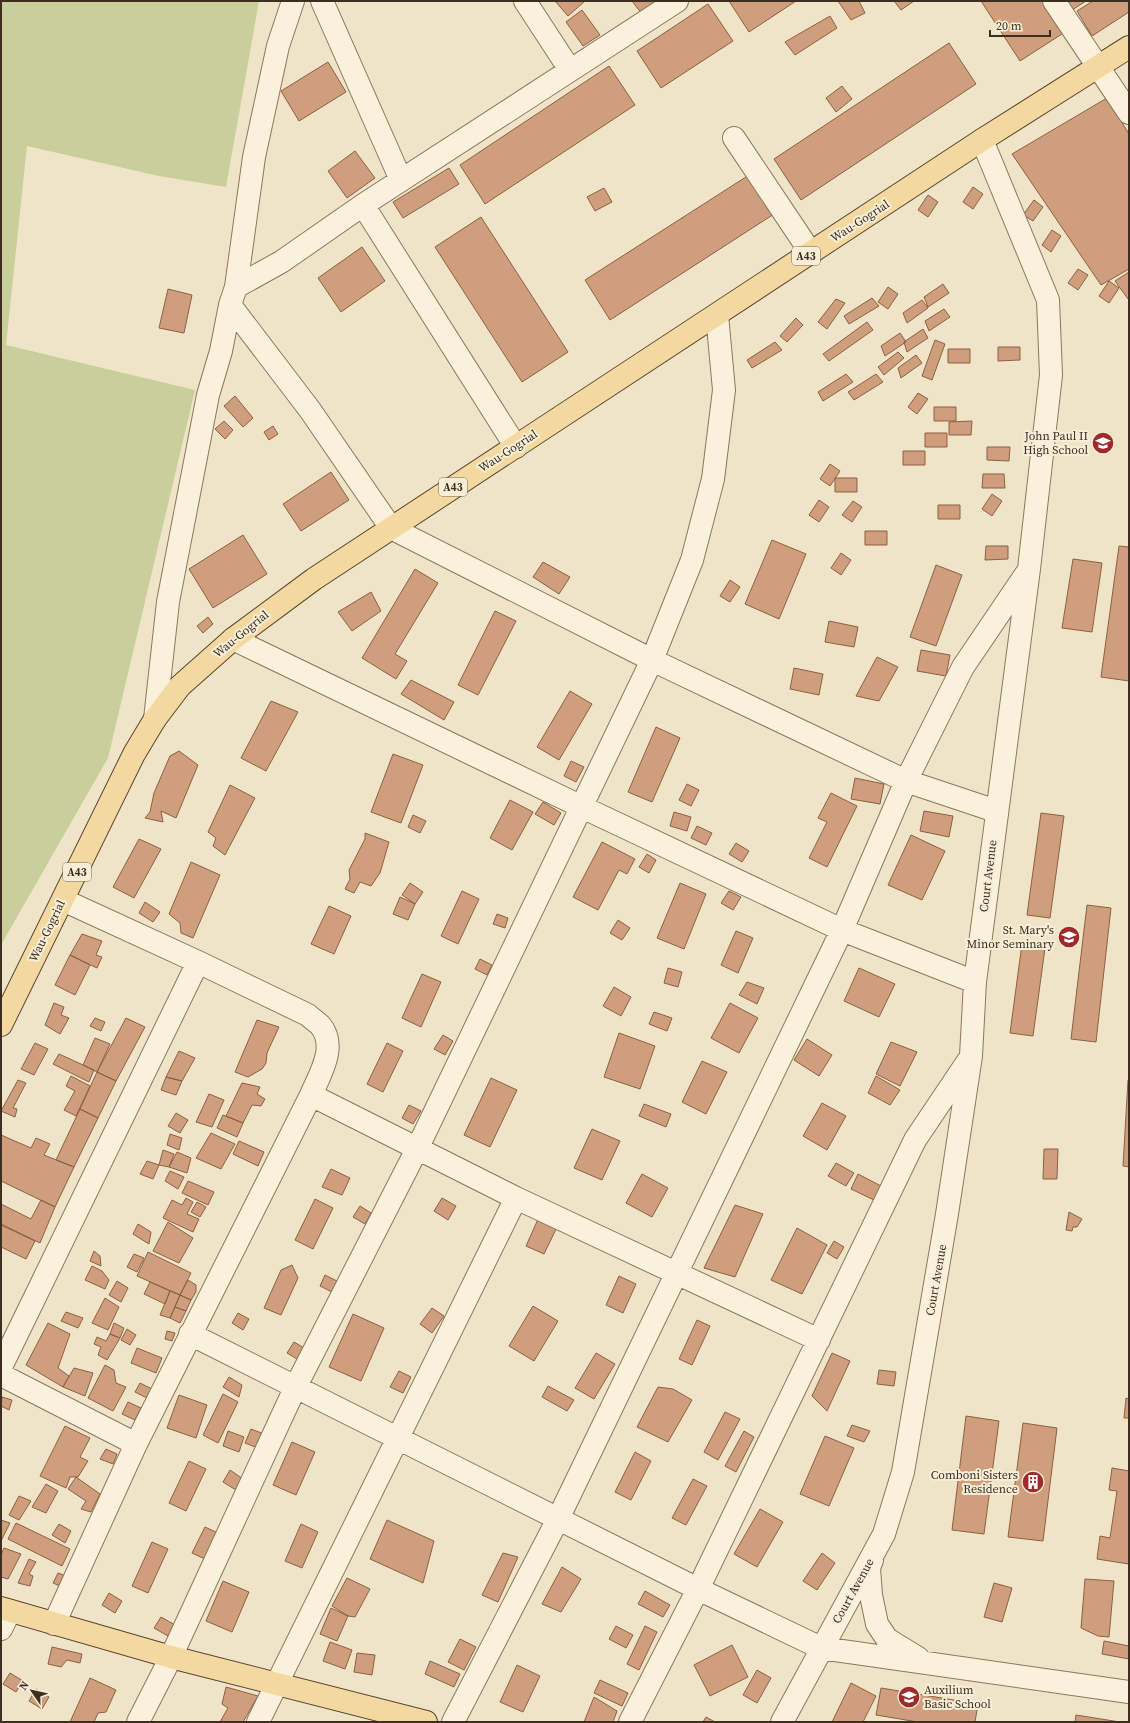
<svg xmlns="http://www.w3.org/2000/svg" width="1130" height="1723" viewBox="0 0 1130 1723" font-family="'Source Serif 4',serif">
  <rect width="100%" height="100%" fill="#f0e4c8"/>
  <!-- green -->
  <path fill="#c9cf9b" d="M1 1H259L226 187 159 176 27 146 6 345 195 390 108 758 1 945Z"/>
  <!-- building -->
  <path fill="#cf9f7d" stroke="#8d5f41" d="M555 1H585L568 16Z
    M632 1H657L642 14Z
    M729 1H796L749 32Z
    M838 1H859L865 13 851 20Z
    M894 1H914L901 10Z
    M981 1H1044L1065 32 1020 61Z
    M1062 1H1086L1069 12Z
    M1093 1H1129V12L1092 36 1077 11Z
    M708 4 733 41 661 88 637 51Z
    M582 10 600 35 583 46 566 22Z
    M830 16 837 28 795 55 785 42Z
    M949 43 976 84 801 200 774 159Z
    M328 62 346 92 299 121 281 91Z
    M609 66 635 105 485 204 460 165Z
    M842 86 852 99 836 112 826 98Z
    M1107 98 1129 134V269L1101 285 1012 154Z
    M355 151 375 178 347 198 328 171Z
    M449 168 459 184 403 218 393 202Z
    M749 175 774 214 610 320 585 280Z
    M973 187 983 194 973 209 963 202Z
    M604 188 612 202 595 211 587 197Z
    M928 195 938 202 928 217 918 210Z
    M1034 200 1043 207 1033 221 1023 215Z
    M481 217 568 352 522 382 435 247Z
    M1052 230 1061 236 1051 252 1042 245Z
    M362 247 385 281 341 312 318 278Z
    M1078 269 1088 275 1078 290 1068 283Z
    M1129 272V298L1128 299 1115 281Z
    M1109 281 1119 288 1109 303 1099 296Z
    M943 284 949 293 928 307 924 297Z
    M888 287 898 294 888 309 878 302Z
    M168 289 192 295 184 333 159 328Z
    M872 298 879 306 849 324 844 316Z
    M836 299 845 303 827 329 818 322Z
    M922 300 928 308 907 323 903 313Z
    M944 309 950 317 929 331 925 321Z
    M796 318 803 325 787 342 780 336Z
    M867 322 873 330 829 361 823 354Z
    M923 329 928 338 907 352 904 342Z
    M900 333 906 342 885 356 881 346Z
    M935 340 945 344 932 380 922 376Z
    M775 342 782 350 752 368 747 360Z
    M998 347H1020V360L998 361Z
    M948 349H970V363H948Z
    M898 352 904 358 884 375 878 367Z
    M916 355 922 363 901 378 898 368Z
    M846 374 853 382 823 401 818 392Z
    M876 374 883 382 854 400 848 392Z
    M918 393 928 399 917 414 908 407Z
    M235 396 253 418 243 427 224 406Z
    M934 407H956V421H934Z
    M224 421 233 430 225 439 215 429Z
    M972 421 971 435H949V422Z
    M273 426 278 434 269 440 264 432Z
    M925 433H947V447H925Z
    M987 447H1010L1009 461 987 460Z
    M903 451H925V465H903Z
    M830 464 840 471 830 486 820 479Z
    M331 472 349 500 301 531 283 504Z
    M983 474H1004L1005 488H982Z
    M835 478H857V492H835Z
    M992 494 1002 501 992 516 982 509Z
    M819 500 829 507 819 522 809 515Z
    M853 501 862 507 852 522 842 515Z
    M938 505H960V519H938Z
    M865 531H887V545H865Z
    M243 535 267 574 213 608 189 569Z
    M772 540 806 554 779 619 745 604Z
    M986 546H1008V559L985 560Z
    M1119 546 1129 547V681L1101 677Z
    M841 553 851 560 841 575 831 568Z
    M1073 559 1102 563 1092 632 1062 628Z
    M543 562 570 577 559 594 533 577Z
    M936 565 962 575 936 646 910 637Z
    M415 569 438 583 395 654 407 661 396 679 362 658Z
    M730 580 740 587 730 602 720 596Z
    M371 592 381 611 352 631 338 612Z
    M495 611 516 621 478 695 458 685Z
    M208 617 213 624 203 633 197 626Z
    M829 621 858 627 854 647 825 642Z
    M921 650 950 655 946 676 917 671Z
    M877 657 898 667 879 701 856 696Z
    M794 668 823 674 819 695 790 689Z
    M411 680 454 702 444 720 401 694Z
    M570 691 592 704 559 760 537 747Z
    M271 701 298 712 266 771 241 758Z
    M656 727 680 738 652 802 628 792Z
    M179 751 198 765 176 818 161 811 163 822 145 818 150 812 154 793 170 756Z
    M393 754 423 765 401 823 371 812Z
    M571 761 584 767 576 782 564 776Z
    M855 778 884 784 880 804 851 799Z
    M687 784 699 790 691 806 679 800Z
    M230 785 255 798 225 855 213 846 216 838 208 832Z
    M831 793 857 806 827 867 809 858 827 822 818 818Z
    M510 800 533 812 512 850 490 838Z
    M543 802 561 813 554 825 535 814Z
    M924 811 953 816 949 837 920 831Z
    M674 812 691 817 687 831 670 826Z
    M1041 813 1064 816 1050 918 1027 915Z
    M413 815 426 821 420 833 408 827Z
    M697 826 712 833 706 845 691 838Z
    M365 833 389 842 380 873 371 886 360 882 354 893 345 889 350 879 349 870 365 839Z
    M911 835 945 851 922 900 888 885Z
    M139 839 161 849 134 898 113 887Z
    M602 842 635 859 627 874 619 870 598 910 573 897Z
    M736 843 749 851 742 862 729 854Z
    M647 854 656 860 649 873 639 867Z
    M191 862 220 875 193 938 181 933 180 923 169 914Z
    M410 883 423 892 415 904 402 895Z
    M680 883 706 894 684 949 657 938Z
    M462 891 479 899 458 944 441 936Z
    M729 891 741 897 733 910 721 903Z
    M400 897 415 904 408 920 393 914Z
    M145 902 160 912 153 922 139 913Z
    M1087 905 1111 908 1096 1042 1071 1039Z
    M329 906 351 916 334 954 311 944Z
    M497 914 508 918 505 928 493 924Z
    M618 920 630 928 622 940 610 933Z
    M736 931 753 938 738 973 721 965Z
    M82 934 102 941 96 955 102 957 97 968 70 955Z
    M1022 944 1045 948 1033 1036 1010 1033Z
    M70 955 90 965 75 995 55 985Z
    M480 959 492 965 487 975 475 969Z
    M668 968 682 972 678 987 664 983Z
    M859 968 895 984 879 1017 844 1001Z
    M422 974 441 982 421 1027 402 1018Z
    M747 982 764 988 757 1004 739 995Z
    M614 987 631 997 621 1016 603 1006Z
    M54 1003 64 1007 61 1015 69 1018 60 1034 45 1025Z
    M730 1003 758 1018 739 1053 711 1038Z
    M654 1012 672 1018 667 1031 649 1024Z
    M95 1018 105 1022 101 1031 90 1026Z
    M126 1018 145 1027 116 1081 97 1072Z
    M257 1020 279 1027 267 1053 266 1063 262 1069 248 1077 235 1072Z
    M619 1033 655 1046 640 1089 604 1077Z
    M443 1035 453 1041 445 1055 434 1049Z
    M95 1038 110 1044 97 1072 83 1065Z
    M807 1039 832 1055 819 1076 794 1060Z
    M891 1042 917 1052 900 1086 876 1074Z
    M35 1043 48 1049 34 1075 21 1069Z
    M387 1043 403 1051 383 1092 367 1084Z
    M179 1051 195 1058 182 1081 166 1077Z
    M59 1054 94 1070 89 1082 53 1064Z
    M702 1061 727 1072 706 1114 682 1102Z
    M97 1072 116 1081 98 1118 80 1109Z
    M71 1076 90 1086 76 1116 64 1110 75 1091 66 1086Z
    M876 1076 900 1090 890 1105 868 1093Z
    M166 1077 182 1081 176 1095 161 1090Z
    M491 1078 517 1090 490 1147 464 1135Z
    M18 1080 26 1083 13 1108 17 1109 15 1117 1 1111Z
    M1128 1080H1129V1167L1123 1166Z
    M242 1083 260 1087 257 1094 265 1099 261 1106 252 1105 243 1123 226 1116Z
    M209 1094 224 1100 212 1127 196 1122Z
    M822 1103 846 1116 827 1150 803 1136Z
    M644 1104 671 1114 666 1127 639 1116Z
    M409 1105 421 1111 413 1124 402 1118Z
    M80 1109 98 1118 74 1167 56 1160Z
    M176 1113 188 1120 180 1133 168 1126Z
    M223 1115 243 1123 237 1137 217 1128Z
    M592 1129 620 1141 602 1180 574 1168Z
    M211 1133 235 1144 221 1169 196 1158Z
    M170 1134 182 1138 179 1150 167 1145Z
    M1 1135 31 1148 36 1138 50 1144 44 1155 74 1167 55 1207 1 1181Z
    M239 1141 264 1152 258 1166 233 1154Z
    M1044 1149H1058L1057 1179H1043Z
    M163 1150 174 1154 169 1167 159 1165Z
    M177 1152 191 1158 187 1173 169 1167Z
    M147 1161 159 1165 153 1179 140 1174Z
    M836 1163 854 1173 846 1186 828 1176Z
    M331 1169 350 1178 342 1195 322 1187Z
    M170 1171 184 1177 178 1189 165 1181Z
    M642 1174 668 1188 652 1217 626 1203Z
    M858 1174 883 1187 876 1201 851 1189Z
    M188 1181 214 1192 208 1205 182 1193Z
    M186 1198 193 1202 187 1214 199 1219 193 1232 163 1218 172 1200 182 1205Z
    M442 1198 456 1206 448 1220 434 1211Z
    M315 1199 333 1208 313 1249 295 1240Z
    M41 1200 55 1207 40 1243 1 1224V1204L31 1219Z
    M197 1202 206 1207 200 1217 191 1212Z
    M735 1205 763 1214 735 1277 704 1268Z
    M360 1206 371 1213 365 1224 353 1217Z
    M1069 1212 1082 1219 1077 1227H1073L1072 1231 1066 1230Z
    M539 1217 558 1225 544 1254 526 1246Z
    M168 1222 193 1238 179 1263 153 1251Z
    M138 1224 151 1232 149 1244 133 1234Z
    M1 1225 35 1241 26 1259 1 1247Z
    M797 1228 827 1245 802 1294 771 1280Z
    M834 1241 844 1247 837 1259 827 1253Z
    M94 1251 100 1256 101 1266 90 1261Z
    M148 1252 191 1273 180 1295 137 1276Z
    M134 1254 144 1258 137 1272 127 1267Z
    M292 1265 298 1278 281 1315 264 1308 281 1270Z
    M92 1266 102 1271 109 1280 105 1289 85 1280Z
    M325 1275 337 1281 332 1292 320 1286Z
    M619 1276 636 1284 623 1313 606 1305Z
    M188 1280 196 1285V1292L191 1300 180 1295Z
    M117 1281 128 1288 121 1302 109 1295Z
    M150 1282 170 1291 165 1304 144 1294Z
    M170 1291 180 1295 170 1318 160 1315Z
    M180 1295 191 1300 186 1311 175 1307Z
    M105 1298 119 1307 108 1330 92 1323Z
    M533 1306 558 1321 534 1361 509 1346Z
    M175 1307 186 1311 180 1323 170 1318Z
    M432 1308 444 1316 432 1333 420 1324Z
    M66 1312 83 1318 78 1328 61 1321Z
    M238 1313 249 1319 243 1330 232 1323Z
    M353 1314 384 1328 361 1381 329 1367Z
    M697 1320 710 1326 692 1365 679 1359Z
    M48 1323 70 1334 58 1368 69 1376 63 1387 26 1365Z
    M114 1323 124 1328 120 1338 110 1334Z
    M127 1329 136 1335 130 1345 121 1340Z
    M167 1331 175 1333 172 1341 165 1339Z
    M110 1334 120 1338 107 1360 98 1355 101 1347 94 1344 97 1337 106 1341Z
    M294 1342 304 1348 297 1359 287 1353Z
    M137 1348 162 1358 156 1373 131 1363Z
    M596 1353 615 1364 594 1399 575 1388Z
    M832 1353 850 1361 827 1411 812 1396Z
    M105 1365 114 1370 116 1383 126 1387 113 1411 88 1398Z
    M74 1368 93 1373 85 1396 63 1387Z
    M879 1370 896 1372 894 1386 877 1384Z
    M399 1371 411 1377 403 1393 390 1387Z
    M229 1377 242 1385 239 1397 223 1387Z
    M140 1383 154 1390 149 1399 135 1392Z
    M548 1386 574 1400 567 1411 542 1397Z
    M658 1387 673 1389 692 1400 668 1442 637 1427Z
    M223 1394 238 1402 218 1443 203 1435Z
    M179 1395 207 1405 196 1438 167 1428Z
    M2 1397 12 1400 9 1410 1 1406Z
    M1126 1398 1129 1399V1418H1124Z
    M128 1402 141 1408 135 1420 122 1414Z
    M725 1412 740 1419 718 1460 704 1452Z
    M966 1416 999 1421 984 1534 952 1530Z
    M1023 1423 1057 1428 1043 1541 1008 1537Z
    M852 1425 870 1431 864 1442 847 1436Z
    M65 1426 90 1438 80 1457 88 1461 78 1477H70L66 1488 40 1476Z
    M251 1429 264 1434 258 1448 245 1443Z
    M228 1431 244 1437 239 1452 223 1446Z
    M744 1431 754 1437 736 1472 725 1466Z
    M825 1436 854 1448 829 1506 800 1494Z
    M292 1442 315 1452 296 1495 273 1485Z
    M106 1449 117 1454 113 1464 100 1459Z
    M635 1452 651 1461 631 1500 615 1492Z
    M189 1461 206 1469 186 1511 169 1503Z
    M1112 1468 1129 1471V1564L1097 1559 1100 1536 1110 1538 1117 1491 1109 1490Z
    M230 1470 243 1479 236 1490 223 1482Z
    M76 1477 100 1494 91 1512 81 1509 86 1501 68 1489Z
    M693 1479 707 1486 686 1525 672 1518Z
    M46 1484 58 1491 46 1513 32 1507Z
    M19 1496 31 1501 19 1520 9 1515Z
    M760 1509 783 1522 757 1567 734 1554Z
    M1 1520 10 1523 1 1541Z
    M387 1520 434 1541 423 1583 370 1559Z
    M16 1523 70 1549 62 1566 8 1539Z
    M59 1524 71 1531 65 1543 52 1535Z
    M301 1524 318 1532 302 1568 285 1561Z
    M205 1527 218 1533 205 1559 192 1553Z
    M152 1542 168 1549 148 1593 132 1586Z
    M4 1548 21 1554 8 1579 1 1577V1555Z
    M503 1553 518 1557 498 1602 482 1595Z
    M822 1553 835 1563 817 1590 803 1581Z
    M29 1559 36 1562 29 1574 33 1576 30 1586 18 1583Z
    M562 1567 581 1579 561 1612 542 1604Z
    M58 1573 66 1576 62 1587 53 1583Z
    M347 1578 370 1589 355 1617 348 1616 332 1606Z
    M1085 1579 1114 1581 1109 1637 1098 1636 1081 1628Z
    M223 1581 249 1592 232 1632 206 1621Z
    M994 1583 1012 1588 1002 1622 984 1617Z
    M645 1591 670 1605 663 1617 638 1604Z
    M109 1593 122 1601 115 1613 102 1605Z
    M331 1608 348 1616 337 1641 320 1634Z
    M161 1617 175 1625 168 1636 154 1628Z
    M616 1626 633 1635 626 1648 609 1639Z
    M645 1626 657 1632 639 1670 627 1664Z
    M460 1639 476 1647 464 1670 448 1662Z
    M1104 1641 1129 1646V1659L1102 1654Z
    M330 1642 352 1650 345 1669 323 1661Z
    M732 1645 748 1677 710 1696 694 1665Z
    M52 1647 82 1654 80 1663 67 1660 61 1667 48 1664Z
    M357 1653 375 1655 372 1675 354 1672Z
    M430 1661 460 1674 454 1687 425 1674Z
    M517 1665 540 1676 523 1712 500 1702Z
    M757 1670 771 1678 757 1703 743 1695Z
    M10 1673 23 1681 16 1692 3 1684Z
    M90 1678 116 1690 106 1712 98 1713 94 1722H70Z
    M600 1680 628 1693 622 1706 594 1693Z
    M851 1683 876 1696 863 1722H832Z
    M226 1687 258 1696 243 1722H220L228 1708 222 1704Z
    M881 1688 978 1704 975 1722H918L876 1715Z
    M36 1689 49 1697 42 1709 29 1701Z
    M594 1697 617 1711 613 1722H584Z
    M1076 1715 1120 1722H1075Z
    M706 1717 715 1722H703Z"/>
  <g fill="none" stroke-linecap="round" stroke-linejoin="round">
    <!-- minor casing -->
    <g stroke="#8d765c" stroke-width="24">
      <path id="minor" d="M322 1 401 180
        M525 1 570 70
        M1054 1 1129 113
        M734 138 811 253
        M236 287 254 157 278 46 293 1
        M230 305 310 410 391 528 652 660 906 781 996 811
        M516 447 363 205 677 1
        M233 639 582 807 842 930 975 982
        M155 719 168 602 208 395 221 351 230 305 236 287 281 262 363 205
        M311 1095 516 1198 819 1340
        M190 1334 698 1589 821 1648 1129 1692
        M1 1367 198 962
        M1 1375 136 1444
        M872 1560 869 1568 871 1595 877 1624 887 1639 918 1658
        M54 1624 136 1444 311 1095C320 1074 338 1046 320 1025 317 1022 312 1019 308 1015L198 962 63 900
        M1 1629 10 1611
        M138 1722 171 1657 295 1388 417 1149 652 660 692 560 713 479 724 390 717 315
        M258 1722 516 1198
        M453 1722 558 1519 842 930 906 781 963 667 1026 574
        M630 1722 698 1589 915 1140 968 1061
        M782 1722 884 1534 903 1472 947 1214 971 1056 975 982 1029 569 1051 375 1048 300 982 140"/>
    </g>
    <!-- major casing -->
    <g stroke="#5b4430" stroke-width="24">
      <path id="major" d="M1 1025 134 754 155 719 180 686 233 639 314 579 982 140 1129 47
        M1 1608 171 1657 426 1722"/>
    </g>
    <!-- minor -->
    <use href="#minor" stroke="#faf1dc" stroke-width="22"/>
    <!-- major -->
    <use href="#major" stroke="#f3d9a0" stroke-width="22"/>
  </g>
  <!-- icons -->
  <defs>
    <g id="school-disc" transform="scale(1.15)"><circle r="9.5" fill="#9e2a2b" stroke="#f7eed8"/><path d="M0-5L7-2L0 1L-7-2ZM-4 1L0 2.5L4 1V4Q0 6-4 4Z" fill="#fff"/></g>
    <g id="university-disc" transform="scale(1.15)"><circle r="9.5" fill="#9e2a2b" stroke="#f7eed8"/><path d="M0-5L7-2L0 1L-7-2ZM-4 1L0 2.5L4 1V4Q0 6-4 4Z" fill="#fff"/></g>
    <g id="building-disc" transform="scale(1.15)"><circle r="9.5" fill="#9e2a2b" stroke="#f7eed8"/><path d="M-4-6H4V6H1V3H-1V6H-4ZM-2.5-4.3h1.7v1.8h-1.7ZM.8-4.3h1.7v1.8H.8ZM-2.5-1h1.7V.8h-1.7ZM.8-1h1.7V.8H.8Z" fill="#fff"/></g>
  </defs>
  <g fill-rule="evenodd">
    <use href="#school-disc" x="1103" y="443"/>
    <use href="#university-disc" x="1069" y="937"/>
    <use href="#building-disc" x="1033" y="1482"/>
    <use href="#university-disc" x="909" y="1697"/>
  </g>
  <g text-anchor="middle" stroke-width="4" stroke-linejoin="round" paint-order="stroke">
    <!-- shield labels -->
    <g fill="#f7eed8" stroke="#756857" stroke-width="1">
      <rect x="792" y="247" width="28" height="18" rx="3"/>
      <rect x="439" y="478" width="28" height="18" rx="3"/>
      <rect x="63" y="863" width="28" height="18" rx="3"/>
    </g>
    <g font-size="11" font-weight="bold" fill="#3d2e20">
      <text x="806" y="260">A43</text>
      <text x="453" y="491">A43</text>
      <text x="77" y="876">A43</text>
    </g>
    <!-- street labels -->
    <g font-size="12" fill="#3d2e20" stroke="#f7eed8">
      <text transform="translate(860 221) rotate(-33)" y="4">Wau-Gogrial</text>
      <text transform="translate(508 451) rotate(-33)" y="4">Wau-Gogrial</text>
      <text transform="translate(241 634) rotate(-39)" y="4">Wau-Gogrial</text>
      <text transform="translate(988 876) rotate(-83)" y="4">Court Avenue</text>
      <text transform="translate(47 931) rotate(-64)" y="4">Wau-Gogrial</text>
      <text transform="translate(936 1280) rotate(-80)" y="4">Court Avenue</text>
      <text transform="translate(853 1591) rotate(-61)" y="4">Court Avenue</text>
    </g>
    <!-- poi labels -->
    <g font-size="12" fill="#3d2e20" stroke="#f7eed8" text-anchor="end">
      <text x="1088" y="440">John Paul II<tspan x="1088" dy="14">High School</tspan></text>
      <text x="1054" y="934">St. Mary's<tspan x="1054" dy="14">Minor Seminary</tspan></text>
      <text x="1018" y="1479">Comboni Sisters<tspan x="1018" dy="14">Residence</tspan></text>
      <text x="924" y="1694" text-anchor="start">Auxilium<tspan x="924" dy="14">Basic School</tspan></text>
    </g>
  </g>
  <!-- border -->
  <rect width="1130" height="1723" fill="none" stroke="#3d2e20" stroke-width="4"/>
  <!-- north arrow -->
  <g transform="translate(32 1691) rotate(304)" stroke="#f7eed8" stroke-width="3" paint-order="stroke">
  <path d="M0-3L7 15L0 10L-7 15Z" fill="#3d2e20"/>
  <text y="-6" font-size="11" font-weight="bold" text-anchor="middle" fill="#3d2e20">N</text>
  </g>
  <!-- scale -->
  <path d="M990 30v6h60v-6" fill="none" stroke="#3d2e20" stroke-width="2"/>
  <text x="996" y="30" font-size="12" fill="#3d2e20" stroke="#f7eed8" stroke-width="3" paint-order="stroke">20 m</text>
</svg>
